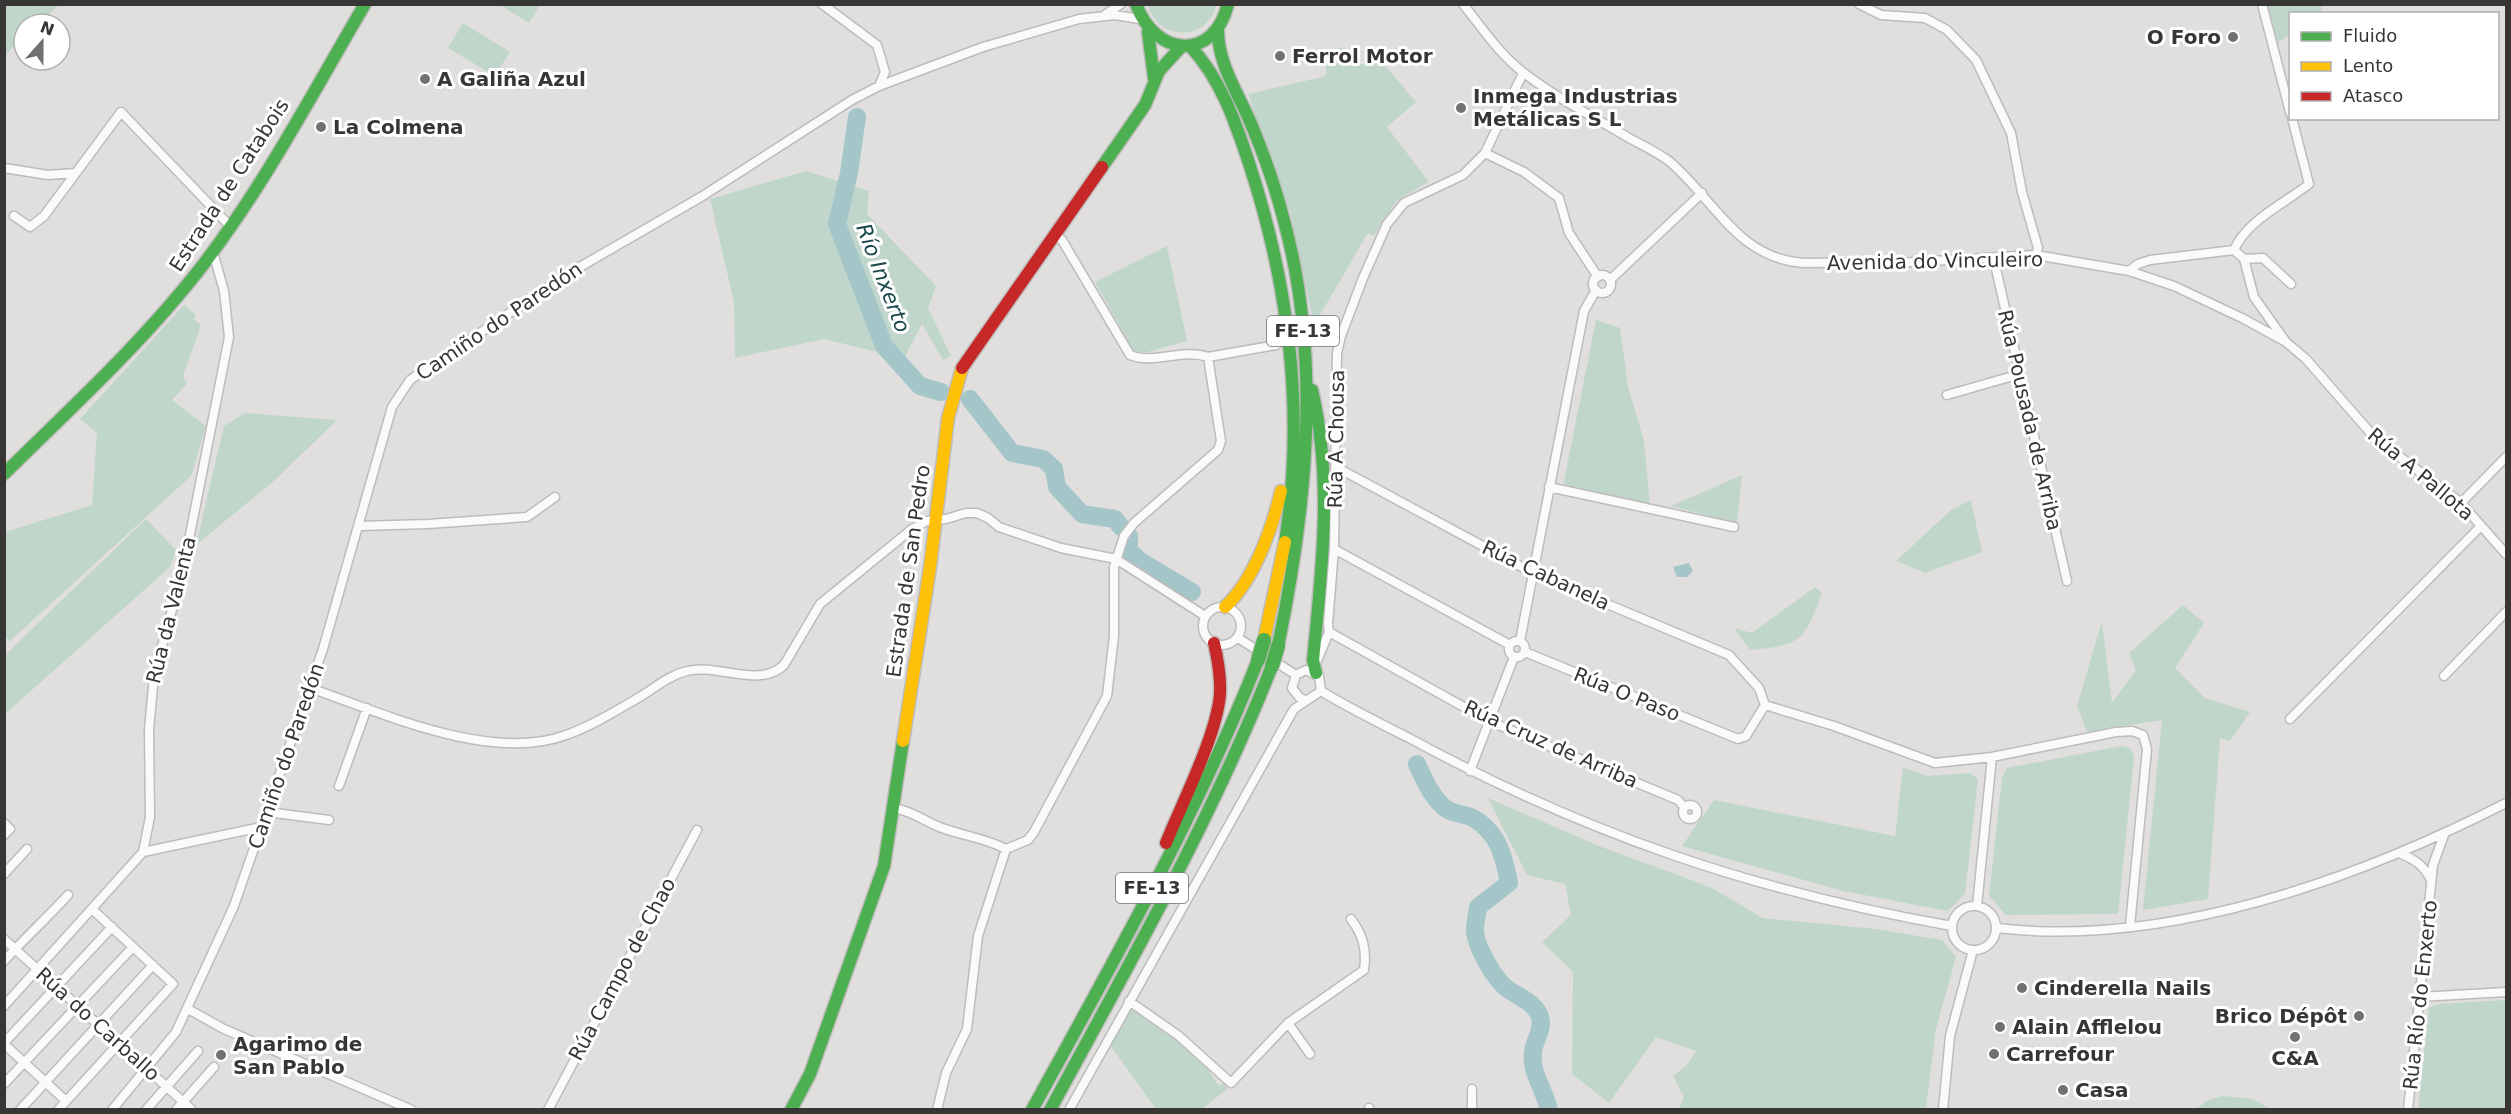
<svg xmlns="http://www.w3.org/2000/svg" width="2511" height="1114" viewBox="0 0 2511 1114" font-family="'DejaVu Sans',sans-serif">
  <rect width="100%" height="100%" fill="#e0dfde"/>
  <!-- green -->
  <path fill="#c1d6ca" d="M5 4H59V5L38 24H24V37L5 55Z
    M504 5 505 4 540 5 529 23 503 7Z
    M1148 5V4L1216 5C1208 42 1157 41 1148 5Z
    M2267 5H2321L2322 13 2290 14V35L2278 42Z
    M463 23 510 52 495 76 448 48Z
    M1344 47 1350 66 1381 61 1416 102 1387 127 1429 182 1397 200 1374 236 1368 233 1314 325 1290 211 1248 94 1322 77 1327 74 1323 55 1317 54Z
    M806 171 869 191 867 214 936 286 928 308 951 356 943 360 922 324 900 366 886 354 824 339 735 358 734 302 710 199Z
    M1167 246 1187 341 1148 352H1134L1095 282Z
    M184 305 196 315 194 319 201 325 183 376 187 384 172 400 206 426 191 476 10 641 5 637V532L92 505 97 433 80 419Z
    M1596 320 1620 328 1628 387 1644 441 1650 505 1563 486Z
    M245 413 337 420 275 480 196 545 224 426Z
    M1742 475 1737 523 1671 506Z
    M1971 500 1982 552 1925 573 1896 561 1951 510Z
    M146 519 176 550 170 567 5 714V655Z
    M1815 587 1822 593C1804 641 1802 645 1750 650L1734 628 1752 633Z
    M2183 605 2204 623 2175 668 2205 698 2250 712 2230 741 2220 738 2208 899 2143 910 2162 720 2087 732 2077 706 2102 621 2112 703 2136 670 2129 653Z
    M2121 746C2129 747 2133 749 2134 758L2118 914 2006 915 1989 896 2002 778 2007 768Z
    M1903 767 1927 776 1971 773 1978 779 1965 894 1948 911 1843 891 1682 846 1714 800 1895 836Z
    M1488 798 1599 846 1710 887 1763 918 1876 929 1942 940 1956 957 1936 1029 1926 1109H1679L1684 1097 1673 1076 1688 1064 1696 1051 1656 1037 1609 1103 1572 1074 1573 972 1542 942 1571 915 1565 884 1527 875Z
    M2506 1000V1109H2418L2429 1008 2438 1004Z
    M1133 1009 1200 1057C1208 1066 1211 1077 1219 1086L1225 1082 1227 1089 1202 1109H1156L1110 1045 1129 1011Z
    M2222 1096 2253 1099 2270 1109H2196L2208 1100Z"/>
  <!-- water -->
  <path fill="#a4c6c9" d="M1689 563 1693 571 1687 577H1677L1673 567Z"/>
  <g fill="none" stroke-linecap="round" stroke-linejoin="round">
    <!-- river -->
    <path stroke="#a4c6c9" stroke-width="18" d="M857 117 849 173 837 224 884 346 920 386 941 392
      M970 399 1012 453 1043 459 1054 469 1057 487 1082 514 1115 519 1121 527
      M1129 536V550L1140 561 1192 592
      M1417 764C1424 779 1433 801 1448 810 1455 814 1464 814 1471 817 1498 831 1504 856 1509 883L1478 907C1477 915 1475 923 1475 931 1476 947 1495 981 1509 990 1519 997 1536 1003 1540 1017 1544 1030 1534 1040 1533 1052 1530 1073 1545 1090 1549 1110"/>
    <!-- street casing -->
    <g stroke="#bdbcbb" stroke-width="11">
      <path id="street" d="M822 4 877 45 885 72 879 86
        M1463 4C1482 28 1500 55 1524 73 1556 98 1594 117 1629 138 1642 145 1657 152 1669 161 1715 200 1737 258 1803 263L1915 262 2036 255 2129 271 2174 286 2242 318 2286 342 2306 359 2375 438 2461 503 2506 554
        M1859 4 1881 15 1925 18 1947 30 1976 60 2011 133 2022 192 2038 248 2036 255
        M2262 4 2290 112
        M1106 14 1121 4
        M1523 73 1485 153 1463 175 1404 203 1387 224 1363 278 1341 336 1337 353 1334 549 1328 624 1329 632 1489 721 1678 800 1684 807
        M1485 153 1524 172 1559 198 1569 233 1598 277
        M4 168 48 175 75 173
        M14 216 30 227 44 216 121 112 230 226
        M2234 250C2247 220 2284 204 2309 184L2292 118
        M2244 259 2263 258 2291 284
        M1994 260 2067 581
        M2129 271 2138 264 2150 260 2234 250 2244 259 2254 297 2286 342
        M1593 284a9 9 0 1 1 18 0a9 9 0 1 1-18 0Z
        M1610 280 1702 193
        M1208 357 1276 345
        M1947 395 2020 374
        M1336 467 1533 573 1729 655 1759 688 1765 705 1746 736 1738 739 1525 652
        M1549 487 1734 527
        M2461 503 2506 457
        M359 526 428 524 527 517 555 497
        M1334 549 1510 645
        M1203 626a19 19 0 1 1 38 0a19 19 0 1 1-38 0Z
        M1238 638 1296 675
        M1509 649a8 8 0 1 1 16 0a8 8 0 1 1-16 0Z
        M1520 641 1584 311 1596 290
        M1317 661 1329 632
        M2444 676 2506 612
        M310 688C382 713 491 763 566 735 592 726 619 709 643 695 657 686 670 675 687 671 717 663 759 689 784 665L820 604 912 529 927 521 946 519 966 513H977L988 518 999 527 1061 548 1116 559 1205 616
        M1321 691C1349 708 1379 723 1409 738 1586 834 1753 891 1952 926
        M1765 705 1834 726 1935 763 1992 757 2116 732 2132 731 2143 735 2147 749 2130 926
        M2290 719 2481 526
        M1470 771 1514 657
        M339 786 367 708
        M1683 812a7 7 0 1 1 14 0a7 7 0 1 1-14 0Z
        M894 808C912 811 926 822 942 828 964 836 985 838 1006 849
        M267 812 329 820
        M4 823 10 829 4 835
        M143 852 261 827
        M2401 854C2416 860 2424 866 2431 880
        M4 874 27 849
        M1952 928a22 22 0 1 1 44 0a22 22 0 1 1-44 0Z
        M1977 906 1992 757
        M1997 928C2167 948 2357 879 2506 803
        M4 939 191 1109
        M4 961C25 938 47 918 68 895
        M2420 997 2506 992
        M1129 1001 1179 1036 1231 1083 1288 1023 1364 970C1367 950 1363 935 1351 919
        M4 1006 143 852 150 817 149 730 154 675 183 570 229 337 224 291 213 252
        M188 1009 224 1029 412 1110
        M1288 1023 1310 1054
        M4 1043 112 927
        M4 1044 66 1101
        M4 1084 133 947
        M1369 1108V1110
        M20 1110 153 965
        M58 1110 173 984 93 910
        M112 1110 176 1032 234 906 323 649 392 407 410 380 566 275 701 197 852 100 879 86 983 47 1079 19 1115 15 1139 19
        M146 1110 198 1051
        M176 1110 214 1067
        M548 1110 697 830
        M937 1110 946 1073 967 1029 978 936 1006 849 1028 840 1034 832 1107 696 1114 636V567L1124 536 1134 523 1218 450 1221 441 1208 357C1182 348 1154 365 1130 355L1062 240 1054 234
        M1069 1110 1294 709 1321 691 1319 676 1306 670 1296 675 1292 688 1300 698 1306 700
        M1472 1110V1089
        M1943 1110 1950 1036 1973 950
        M2408 1110 2433 865 2444 835"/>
    </g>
    <!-- fast casing -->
    <g stroke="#bdbcbb" stroke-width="15">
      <path id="fast" d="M1136 4C1155 57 1214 62 1228 4
        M1218 28C1217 64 1239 94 1252 126 1264 155 1275 186 1283 217 1322 357 1307 506 1278 646
        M1148 32 1154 78
        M1190 46C1221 79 1235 121 1249 163 1289 285 1305 414 1285 542
        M1102 167 1145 105 1159 71 1181 47
        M1312 390C1333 480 1322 569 1313 660L1316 673
        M4 474C71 408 141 344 199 270 263 188 312 94 365 4
        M791 1110 810 1074 884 866 903 741
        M1032 1110C1113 962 1196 817 1258 660
        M1050 1110C1129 964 1211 821 1272 666"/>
    </g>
    <!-- slow casing -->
    <g stroke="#bdbcbb" stroke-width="15">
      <path id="slow" d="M1225 607C1254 580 1272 529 1281 491
        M1264 640 1285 542
        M903 741 930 567 948 418 962 368"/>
    </g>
    <!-- jam casing -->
    <g stroke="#bdbcbb" stroke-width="15">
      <path id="jam" d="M962 368 1102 167
        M1166 843C1182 803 1217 735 1220 694 1221 676 1218 660 1214 643"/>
    </g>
    <!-- street -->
    <use href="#street" stroke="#fafafa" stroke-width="8"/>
    <!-- fast -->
    <use href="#fast" stroke="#4caf50" stroke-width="12"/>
    <!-- slow -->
    <use href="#slow" stroke="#ffc107" stroke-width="12"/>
    <!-- jam -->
    <use href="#jam" stroke="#c62828" stroke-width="12"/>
    <!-- fast-bridge casing -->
    <g stroke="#bdbcbb" stroke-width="16" stroke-linecap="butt">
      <path id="fast-bridge" d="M1258 660 1264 640
        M1272 666 1278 646"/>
    </g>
    <!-- fast-bridge -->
    <use href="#fast-bridge" stroke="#4caf50" stroke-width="14"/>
  </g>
  <!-- markers -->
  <g fill="#727170" stroke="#fff" stroke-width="2">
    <circle cx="2233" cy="37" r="6"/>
    <circle cx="1280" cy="56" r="6"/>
    <circle cx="425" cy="79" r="6"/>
    <circle cx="1461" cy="108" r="6"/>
    <circle cx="321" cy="127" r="6"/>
    <circle cx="2022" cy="988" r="6"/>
    <circle cx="2359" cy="1016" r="6"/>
    <circle cx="2000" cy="1027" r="6"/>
    <circle cx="2295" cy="1037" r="6"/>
    <circle cx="1994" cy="1054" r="6"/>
    <circle cx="221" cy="1055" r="6"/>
    <circle cx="2063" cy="1090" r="6"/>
  </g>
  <g text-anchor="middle" stroke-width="6" stroke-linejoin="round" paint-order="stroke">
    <!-- shield labels -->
    <g fill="#fff" stroke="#737272" stroke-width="1.5">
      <rect x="1267" y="316" width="72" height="30" rx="4.5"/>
      <rect x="1116" y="873" width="72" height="30" rx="4.5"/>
    </g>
    <g font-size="18" font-weight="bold" fill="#373635">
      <text x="1303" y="337">FE-13</text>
      <text x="1152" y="894">FE-13</text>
    </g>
    <!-- poi labels -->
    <g font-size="20" font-weight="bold" fill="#373635" stroke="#fff" text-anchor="start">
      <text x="2221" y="44" text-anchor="end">O Foro</text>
      <text x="1292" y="63">Ferrol Motor</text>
      <text x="437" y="86">A Galiña Azul</text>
      <text x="1473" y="103">Inmega Industrias<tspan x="1473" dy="23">Metálicas S L</tspan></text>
      <text x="333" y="134">La Colmena</text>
      <text x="2034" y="995">Cinderella Nails</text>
      <text x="2347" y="1023" text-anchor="end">Brico Dépôt</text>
      <text x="2012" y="1034">Alain Afflelou</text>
      <text x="233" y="1051">Agarimo de<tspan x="233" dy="23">San Pablo</tspan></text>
      <text x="2006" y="1061">Carrefour</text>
      <text x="2295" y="1065" text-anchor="middle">C&amp;A</text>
      <text x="2075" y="1097">Casa</text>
    </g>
    <!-- street labels -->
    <g font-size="20" fill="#373635" stroke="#fff">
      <text transform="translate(229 185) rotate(-57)" y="7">Estrada de Catabois</text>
      <text transform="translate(1935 261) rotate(-1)" y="7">Avenida do Vinculeiro</text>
      <text transform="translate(499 321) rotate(-34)" y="7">Camiño do Paredón</text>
      <text transform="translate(2030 420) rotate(77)" y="7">Rúa Pousada de Arriba</text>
      <text transform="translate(1336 439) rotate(-89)" y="7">Rúa A Chousa</text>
      <text transform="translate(2421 474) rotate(40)" y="7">Rúa A Pallota</text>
      <text transform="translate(908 571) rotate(-82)" y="7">Estrada de San Pedro</text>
      <text transform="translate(1546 575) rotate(25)" y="7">Rúa Cabanela</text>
      <text transform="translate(171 610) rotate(-76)" y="7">Rúa da Valenta</text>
      <text transform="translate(1627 694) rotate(22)" y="7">Rúa O Paso</text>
      <text transform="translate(1551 744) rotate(24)" y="7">Rúa Cruz de Arriba</text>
      <text transform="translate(286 756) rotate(-71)" y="7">Camiño do Paredón</text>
      <text transform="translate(622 969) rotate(-62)" y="7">Rúa Campo de Chao</text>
      <text transform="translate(2420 995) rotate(-84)" y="7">Rúa Río do Enxerto</text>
      <text transform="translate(98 1024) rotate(42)" y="7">Rúa do Carballo</text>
    </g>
    <!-- water labels -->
    <g font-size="21" font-style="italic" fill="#19474a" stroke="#fff">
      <text transform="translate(883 278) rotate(69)" y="7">Río Inxerto</text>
    </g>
  </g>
  <!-- border -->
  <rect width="2511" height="1114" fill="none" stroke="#373635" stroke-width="12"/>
  <!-- legend -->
  <rect x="2289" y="12" width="210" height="108" fill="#ffffff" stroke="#afafae" stroke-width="1.5"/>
  <rect x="2301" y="32" width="30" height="9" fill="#4caf50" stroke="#afafae" stroke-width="1.5"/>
  <text x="2343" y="42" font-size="18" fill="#373635">Fluido</text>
  <rect x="2301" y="62" width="30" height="9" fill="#ffc107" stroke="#afafae" stroke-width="1.5"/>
  <text x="2343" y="72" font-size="18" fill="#373635">Lento</text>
  <rect x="2301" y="92" width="30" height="9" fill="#c62828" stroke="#afafae" stroke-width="1.5"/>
  <text x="2343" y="102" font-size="18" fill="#373635">Atasco</text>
  <!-- north arrow -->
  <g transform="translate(42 42) rotate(21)"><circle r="28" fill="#ffffff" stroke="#afafae" stroke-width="1.5"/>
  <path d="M0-4.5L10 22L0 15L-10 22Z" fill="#727170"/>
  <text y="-9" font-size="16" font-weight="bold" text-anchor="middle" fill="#373635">N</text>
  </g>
</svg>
